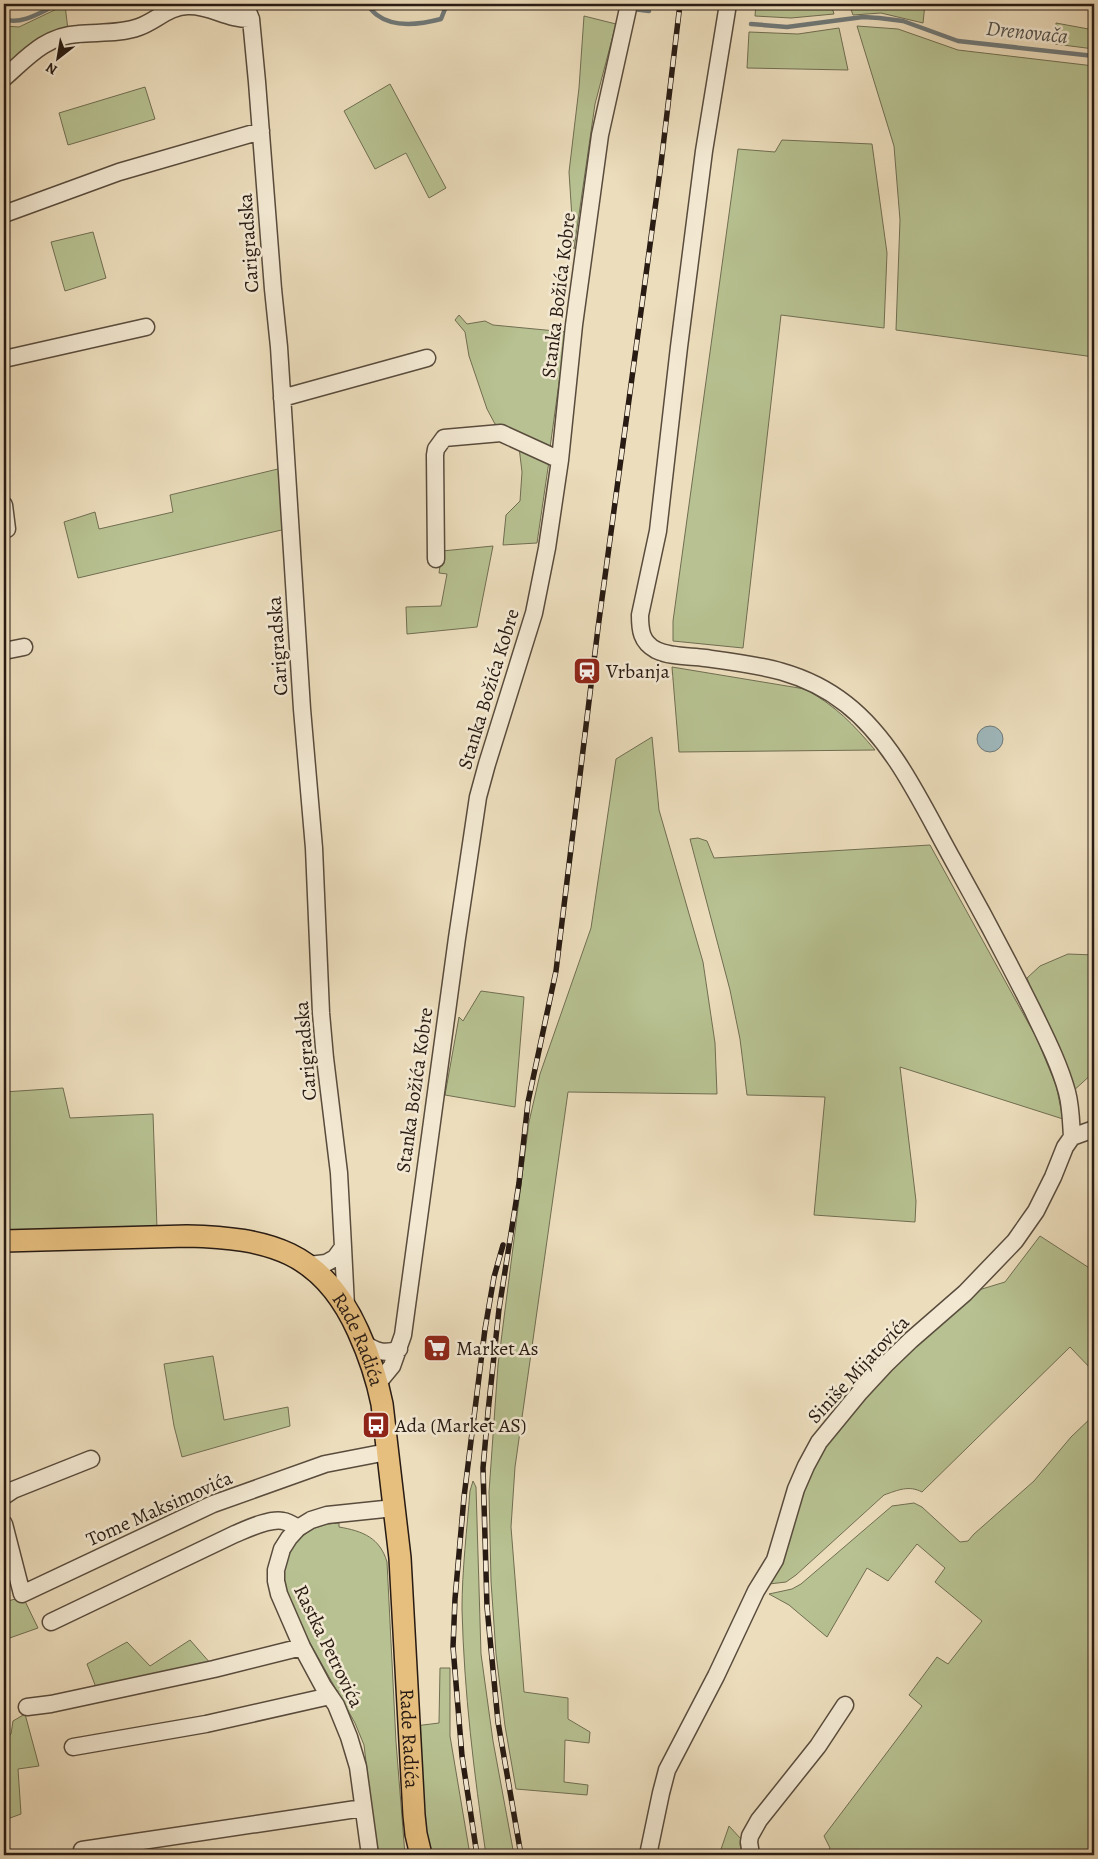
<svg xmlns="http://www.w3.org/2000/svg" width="1098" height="1859" viewBox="0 0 1098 1859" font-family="Alegreya,serif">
  <rect width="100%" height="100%" fill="#ecddbc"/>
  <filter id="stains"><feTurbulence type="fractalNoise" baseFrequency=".004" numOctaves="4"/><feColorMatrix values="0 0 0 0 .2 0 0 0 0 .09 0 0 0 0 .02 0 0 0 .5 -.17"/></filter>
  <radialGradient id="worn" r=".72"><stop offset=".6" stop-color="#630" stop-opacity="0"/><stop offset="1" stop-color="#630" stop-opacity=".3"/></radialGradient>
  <!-- green -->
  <path fill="#b7c191" stroke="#706e52" d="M756 4H831L834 14 791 18 755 16Z
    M849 4H925L923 23 881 13 853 15Z
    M65 5 68 30 37 39 4 67V26L19 27Z
    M584 16 616 24 595 104 574 249 569 172 579 88Z
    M1056 23 1094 30V49L1055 44Z
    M857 26 898 29 958 50 1094 66V357L896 330 900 220 894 146Z
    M839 28 848 70 747 68 749 32 798 34Z
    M390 84 446 188 429 198 406 153 375 169 344 111Z
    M145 87 155 119 68 145 59 113Z
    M782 140 872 144 887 253 884 328 781 315 743 648 673 641V621L738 149 775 152Z
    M93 232 106 278 65 291 51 242Z
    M459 315 467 324 485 321 493 325 566 332 550 448 495 424 487 409 469 356 465 332 455 320Z
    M519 447 549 461 537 543 503 545 506 515 520 501 522 472Z
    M282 468 290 528 78 578 64 522 95 512 99 529 173 512 170 495Z
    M493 546 477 627 407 634 406 607 441 606 447 574 439 573 442 551Z
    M672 667 805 689C836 706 853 724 875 750L679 752Z
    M652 737 659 810 703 962 715 1043 717 1094 568 1092 515 1467 511 1527 524 1692 568 1698V1719L590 1732 589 1743 565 1740 564 1782 588 1785 587 1795 516 1789 505 1726 496 1654 491 1581 489 1492 498 1365 529 1122 540 1074 591 928 616 759Z
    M698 838 707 841 714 858 930 845 1036 1037 1056 1085 1063 1119 900 1067 916 1201 915 1222 814 1215 825 1097 747 1095 740 1039 730 990 690 839Z
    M1068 954 1094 955V1072L1071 1093 1027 978 1040 966Z
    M481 991 524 997 515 1107 445 1095 459 1017 463 1021Z
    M63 1088 70 1118 153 1114 157 1228 4 1235V1092Z
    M1040 1236 1094 1271V1372L1070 1347 922 1492C909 1485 898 1490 884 1495L796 1575 786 1582 769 1584 793 1515 821 1450 890 1366 972 1292 1005 1282Z
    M213 1356 224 1420 288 1407 290 1426 182 1457 174 1426 164 1364Z
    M1094 1415V1850L1091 1855H825L830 1848 824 1836 922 1706 909 1695 937 1657 948 1664 982 1621 935 1582 945 1568 917 1544 888 1581 867 1568 827 1637 789 1605 769 1594 792 1589 801 1584 892 1506 914 1503 922 1507 960 1542 968 1541 974 1534 1034 1481 1071 1437Z
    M473 1481 476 1487 481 1654 493 1741 514 1855H486C474 1773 464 1692 462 1609 462 1570 467 1529 470 1491Z
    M339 1523V1527C363 1531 380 1538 387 1562L396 1742 405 1855H379L373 1821 364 1745 355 1723 301 1627 284 1585 283 1572 290 1548 299 1539 312 1529 327 1524Z
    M23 1597 38 1628 4 1640V1602Z
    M190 1640 211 1664 97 1690 87 1664 127 1642 150 1666Z
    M440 1668H450V1736L470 1855H429L415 1726 439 1723Z
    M25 1714 39 1766 18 1769 21 1814 10 1818 4 1803V1740L11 1734 13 1721Z
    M729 1826 741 1839 740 1845 744 1855H719Z"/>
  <!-- water -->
  <path fill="#9fb8bd" stroke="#6f7979" d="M977 739a13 13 0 1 1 26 0a13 13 0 1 1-26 0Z"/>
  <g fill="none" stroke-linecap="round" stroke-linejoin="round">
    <!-- stream -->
    <path stroke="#6f7979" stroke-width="4.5" d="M366 4C369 7 373 12 377 15 394 28 422 24 441 19L447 4
      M593 4 649 11
      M4 19C21 26 43 11 58 4
      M751 24 787 27 863 17 879 18 903 21 958 41 1094 56
      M1088 1855 1094 1845"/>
    <!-- minor casing -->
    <g stroke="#594c3d" stroke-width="19">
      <path id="minor" d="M245 4 251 19 257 82 273 289 279 347 302 709 314 848 321 1013 325 1058 339 1173 343 1247 335 1258 326 1263 309 1265
        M728 4 704 151 679 347 658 531 640 615C640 630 641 642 656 650 670 657 690 656 705 658 757 665 803 670 846 704 895 742 924 809 954 862 981 910 1007 959 1032 1009 1045 1036 1059 1063 1067 1092 1071 1107 1071 1122 1072 1137
        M4 78C27 58 45 36 78 34 98 32 120 34 139 27 156 21 169 6 188 6 210 5 228 20 251 19
        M4 214 119 172 261 131
        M4 359 146 327
        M282 398 427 358
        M4 505 7 529
        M436 559 435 455 436 449 444 438 501 433 560 460
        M4 651 24 647
        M343 1247 346 1306
        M363 1343C376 1351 384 1355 399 1349
        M378 1383 392 1366 403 1335 457 938 478 797 487 764 534 613 547 548 560 460 574 325 600 135 629 4
        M4 1496 13 1490 91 1459
        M4 1524 22 1594 213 1504 325 1464 387 1452
        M51 1622 235 1534C247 1529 270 1518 283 1521 289 1522 293 1525 298 1528
        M27 1707 51 1704 214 1669 302 1647
        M73 1747 206 1724 330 1696
        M82 1850 363 1808
        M370 1855 358 1767 349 1737 336 1705 323 1686 302 1647 279 1594 276 1581V1570L282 1549 289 1538 298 1528 311 1520 327 1515 394 1508
        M648 1855 661 1793 667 1770 716 1676 756 1591 775 1560 796 1489 806 1466 819 1442 860 1392 885 1365 911 1340 965 1293 1015 1241 1036 1211 1053 1177 1065 1147 1072 1137 1094 1129
        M751 1855 749 1842 750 1836 759 1820 818 1746 845 1705"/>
    </g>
    <!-- major casing -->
    <g stroke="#281b13" stroke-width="24">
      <g id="major">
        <path id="s1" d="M4 1241 187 1236C269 1238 322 1251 358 1331 369 1355 377 1379 382 1404L400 1558 414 1815 416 1834 421 1855"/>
      </g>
    </g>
    <!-- minor -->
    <use href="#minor" stroke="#f3e9d3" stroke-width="16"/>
    <!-- major -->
    <use href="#major" stroke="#e6be7e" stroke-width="21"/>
    <!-- rail casing -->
    <g stroke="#281b13" stroke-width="5.5">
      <path id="rail" d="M477 1855 462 1756 453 1647 455 1599 464 1497 485 1329 494 1277 503 1245
        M521 1855 498 1722 487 1607 483 1468 488 1412 499 1309 519 1183 528 1102 556 971 598 628 661 164 680 4"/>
    </g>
    <!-- rail -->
    <use href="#rail" stroke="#f3e9d3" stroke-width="4" stroke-dasharray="11" stroke-linecap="butt"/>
  </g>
  <!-- icons -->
  <defs>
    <g id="station-square" transform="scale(1.4375)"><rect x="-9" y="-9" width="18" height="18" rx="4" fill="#8f2418" stroke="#f3e9d3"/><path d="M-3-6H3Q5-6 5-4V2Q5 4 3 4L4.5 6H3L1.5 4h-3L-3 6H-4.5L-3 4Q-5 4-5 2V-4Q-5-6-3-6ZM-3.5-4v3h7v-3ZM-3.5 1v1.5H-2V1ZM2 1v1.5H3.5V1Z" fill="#fff"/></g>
    <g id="supermarket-square" transform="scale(1.4375)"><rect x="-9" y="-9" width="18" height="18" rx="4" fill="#8f2418" stroke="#f3e9d3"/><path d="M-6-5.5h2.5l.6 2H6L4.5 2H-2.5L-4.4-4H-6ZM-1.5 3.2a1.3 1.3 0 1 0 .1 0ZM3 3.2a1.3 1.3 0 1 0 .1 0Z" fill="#fff"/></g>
    <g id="bus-square" transform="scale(1.4375)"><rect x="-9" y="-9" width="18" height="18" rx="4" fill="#8f2418" stroke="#f3e9d3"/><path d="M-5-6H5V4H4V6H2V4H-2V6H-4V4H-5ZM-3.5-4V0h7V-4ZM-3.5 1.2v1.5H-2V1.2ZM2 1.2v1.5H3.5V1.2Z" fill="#fff"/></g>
  </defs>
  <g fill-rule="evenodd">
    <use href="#station-square" x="587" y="671"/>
    <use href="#supermarket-square" x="437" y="1348"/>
    <use href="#bus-square" x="376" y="1425"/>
  </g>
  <g text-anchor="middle" stroke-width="5" stroke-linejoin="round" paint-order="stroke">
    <!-- street labels -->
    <g font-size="20" fill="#281b13" stroke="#f3e9d3">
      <text transform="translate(248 243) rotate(-94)" y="7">Carigradska</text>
      <text transform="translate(558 295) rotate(-83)" y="7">Stanka Božića Kobre</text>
      <text transform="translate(277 646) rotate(-94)" y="7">Carigradska</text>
      <text transform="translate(488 689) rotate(-73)" y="7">Stanka Božića Kobre</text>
      <text transform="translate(305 1051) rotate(-95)" y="7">Carigradska</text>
      <text transform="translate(414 1090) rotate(-82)" y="7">Stanka Božića Kobre</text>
      <text dy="7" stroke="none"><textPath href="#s1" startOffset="401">Rade Radića</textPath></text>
      <text transform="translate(858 1369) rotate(-47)" y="7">Siniše Mijatovića</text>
      <text transform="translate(159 1508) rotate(-24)" y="7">Tome Maksimovića</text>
      <text transform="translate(329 1646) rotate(64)" y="7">Rastka Petrovića</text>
      <text dy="7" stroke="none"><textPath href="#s1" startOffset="806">Rade Radića</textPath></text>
    </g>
    <!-- poi labels -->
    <g font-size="20" fill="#281b13" stroke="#f3e9d3" text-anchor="start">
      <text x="606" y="678">Vrbanja</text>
      <text x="456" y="1355">Market As</text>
      <text x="395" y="1432">Ada (Market AS)</text>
    </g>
    <!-- water labels -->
    <g font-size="21" font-style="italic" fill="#52524e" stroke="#f3e9d3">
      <text transform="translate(1027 32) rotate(6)" y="7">Drenovača</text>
    </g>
  </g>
  <!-- margin -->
  <rect width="1098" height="1859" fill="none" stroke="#ecddbc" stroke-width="20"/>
  <rect x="5" y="5" width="1088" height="1849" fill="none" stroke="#281b13" stroke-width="2.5"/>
  <rect x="10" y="10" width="1078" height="1839" fill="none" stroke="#281b13"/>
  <!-- north arrow -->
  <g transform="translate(58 58) rotate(211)" stroke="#f3e9d3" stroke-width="4" paint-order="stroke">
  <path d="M0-4L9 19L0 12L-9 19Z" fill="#281b13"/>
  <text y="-8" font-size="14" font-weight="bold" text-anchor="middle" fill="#281b13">N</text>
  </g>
  <rect width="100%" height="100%" filter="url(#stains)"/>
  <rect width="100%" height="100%" fill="url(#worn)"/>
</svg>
